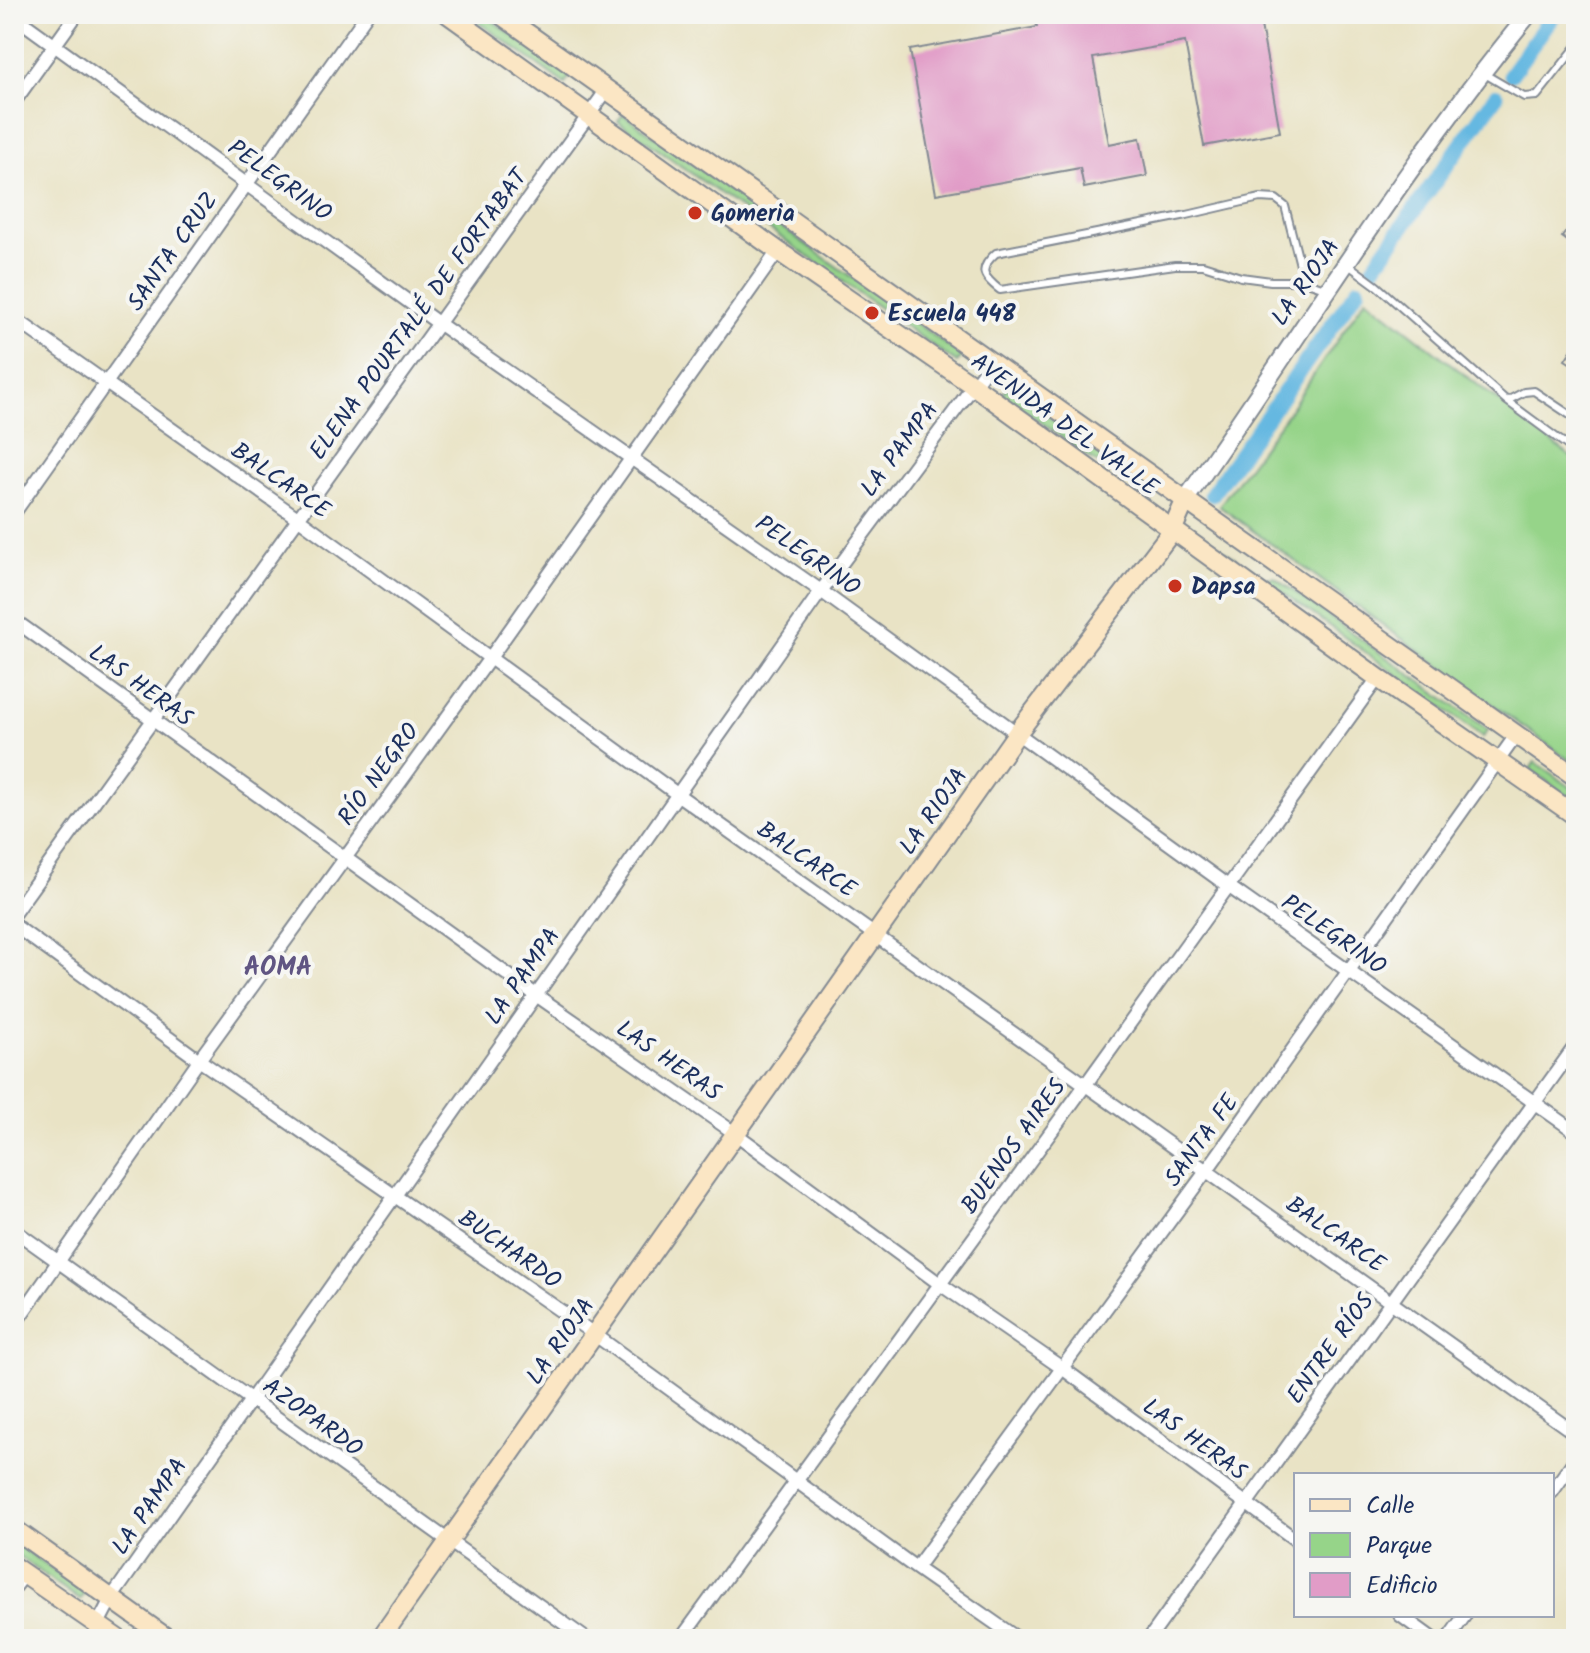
<svg xmlns="http://www.w3.org/2000/svg" width="1590" height="1653" viewBox="0 0 1590 1653" font-family="Kalam,sans-serif">
  <rect width="100%" height="100%" fill="#f6f6f2"/>
  <filter id="ink" filterUnits="userSpaceOnUse"><feTurbulence type="fractalNoise" baseFrequency=".0125" numOctaves="2"/><feDisplacementMap in="SourceGraphic" scale="16" xChannelSelector="R" yChannelSelector="G"/><feConvolveMatrix kernelMatrix="1 2 1 2 8 2 1 2 1" color-interpolation-filters="sRGB"/></filter>
  <filter id="wash" filterUnits="userSpaceOnUse"><feTurbulence type="fractalNoise" baseFrequency=".006" numOctaves="4" result="noise"/><feDisplacementMap in="SourceGraphic" scale="32" xChannelSelector="R" yChannelSelector="G"/><feGaussianBlur stdDeviation="1.8" result="paint"/><feColorMatrix in="noise" values="0 0 0 0 0 0 0 0 0 0 0 0 0 0 0 0 0 1.4 0 .05"/><feComposite in="paint" operator="in"/></filter>
  <g filter="url(#wash)">
    <rect width="100%" height="100%" fill="#e9e3c5"/>
    <!-- green -->
    <path fill="#96d489" stroke="#588274" stroke-width="2" d="M467 14H483L570 76 565 84Z
      M623 114 962 356 957 363 618 121Z
      M1366 298 1576 461V765L1219 506 1287 414Z
      M1008 387 1155 494 1107 462 1097 463 1002 394Z
      M1217 545 1263 579 1274 577 1488 730 1483 737Z
      M1535 762 1576 791V802L1530 769Z
      M14 1542 85 1593 80 1600 14 1553Z"/>
    <g fill="none" stroke-linecap="round" stroke-linejoin="round">
      <!-- canal -->
      <path stroke="#65b8e1" stroke-width="16" d="M1511 74 1554 14
        M1373 268 1496 96
        M1212 494 1358 289"/>
    </g>
    <g id="blocks">
      <!-- building -->
      <path fill="#e19cc7" d="M1035 14H1062L1063 21 1104 14H1259L1280 132 1204 146 1185 42 1093 58 1109 144 1140 138 1147 176 1084 188 1080 168 936 194 910 50 1037 27Z
        M1576 218V247L1562 237Z
        M1576 343V367L1565 360Z"/>
    </g>
  </g>
  <g filter="url(#ink)">
    <use href="#blocks" fill-opacity="0" stroke="#828992" stroke-width="2"/>
    <g fill="none" stroke-linecap="round" stroke-linejoin="round">
      <!-- service casing -->
      <g stroke="#828992" stroke-width="10">
        <path id="service" d="M1483 73 1524 97 1537 96 1576 47
          M1346 263 1377 286 1507 401 1576 452
          M1304 281H1271L1241 277 1203 265H1175L1000 290C982 276 978 269 996 253L1187 215 1260 198 1276 199 1285 206 1304 281 1328 289
          M1507 401 1524 392 1534 391 1576 419"/>
      </g>
      <!-- minor casing -->
      <g stroke="#828992" stroke-width="16">
        <path id="minor" d="M14 16 438 323 821 591 1228 886 1576 1132
          M14 102 77 14
          M14 318 299 519 677 794 1576 1434
          M14 513 367 14
          M14 620 536 995 736 1134 940 1284 1062 1368 1296 1540
          M14 913 606 91
          M14 925 199 1060 594 1334 916 1568 1018 1639
          M14 1230 586 1639
          M14 1325 199 1060 490 658 778 251
          M1552 1492 1576 1458
          M916 1568 1207 1170 1517 734
          M14 1588 24 1575
          M1400 1615 1433 1639
          M98 1624 112 1597 821 591 992 361
          M681 1639 1086 1084 1378 678
          M1149 1639 1576 1045
          M1448 1639 1465 1615"/>
      </g>
      <!-- tertiary casing -->
      <g stroke="#828992" stroke-width="20">
        <path id="tertiary" d="M1186 499C1300 337 1403 167 1529 14"/>
      </g>
      <!-- secondary casing -->
      <g stroke="#828992" stroke-width="22">
        <path id="secondary" d="M448 14 778 251 974 386 1378 678 1576 816
          M500 14 1576 777
          M14 1529 168 1639
          M14 1567 118 1639
          M380 1639 1018 732 1172 531 1186 499"/>
      </g>
      <!-- service -->
      <use href="#service" stroke="#fff" stroke-width="6"/>
      <!-- minor -->
      <use href="#minor" stroke="#fff" stroke-width="12"/>
      <!-- tertiary -->
      <use href="#tertiary" stroke="#fff" stroke-width="16"/>
      <!-- secondary -->
      <use href="#secondary" stroke="#fbe6c4" stroke-width="18"/>
    </g>
  </g>
  <!-- markers -->
  <g fill="#c8321e" stroke="#f6f6f2" stroke-width="3">
    <circle cx="695" cy="213" r="8"/>
    <circle cx="872" cy="313" r="8"/>
    <circle cx="1175" cy="586" r="8"/>
  </g>
  <g text-anchor="middle" stroke-width="8" stroke-linejoin="round" paint-order="stroke">
    <!-- street labels -->
    <g font-size="24" fill="#1b2f5e" stroke="#f6f6f2">
      <text transform="translate(280 180) rotate(36)" y="8">PELEGRINO</text>
      <text transform="translate(172 251) rotate(-55)" y="8">SANTA CRUZ</text>
      <text transform="translate(1305 282) rotate(-55)" y="8">LA RIOJA</text>
      <text transform="translate(418 314) rotate(-54)" y="8">ELENA POURTALÉ DE FORTABAT</text>
      <text transform="translate(1065 424) rotate(36)" y="8">AVENIDA DEL VALLE</text>
      <text transform="translate(899 449) rotate(-53)" y="8">LA PAMPA</text>
      <text transform="translate(281 480) rotate(35)" y="8">BALCARCE</text>
      <text transform="translate(808 555) rotate(35)" y="8">PELEGRINO</text>
      <text transform="translate(141 685) rotate(36)" y="8">LAS HERAS</text>
      <text transform="translate(378 774) rotate(-54)" y="8">RÍO NEGRO</text>
      <text transform="translate(933 811) rotate(-55)" y="8">LA RIOJA</text>
      <text transform="translate(807 859) rotate(35)" y="8">BALCARCE</text>
      <text transform="translate(1334 934) rotate(35)" y="8">PELEGRINO</text>
      <text transform="translate(522 976) rotate(-55)" y="8">LA PAMPA</text>
      <text transform="translate(669 1060) rotate(35)" y="8">LAS HERAS</text>
      <text transform="translate(1201 1140) rotate(-54)" y="8">SANTA FE</text>
      <text transform="translate(1013 1146) rotate(-54)" y="8">BUENOS AIRES</text>
      <text transform="translate(1336 1234) rotate(35)" y="8">BALCARCE</text>
      <text transform="translate(510 1249) rotate(35)" y="8">BUCHARDO</text>
      <text transform="translate(560 1341) rotate(-55)" y="8">LA RIOJA</text>
      <text transform="translate(1330 1348) rotate(-54)" y="8">ENTRE RÍOS</text>
      <text transform="translate(313 1417) rotate(36)" y="8">AZOPARDO</text>
      <text transform="translate(1195 1439) rotate(36)" y="8">LAS HERAS</text>
      <text transform="translate(149 1506) rotate(-55)" y="8">LA PAMPA</text>
    </g>
    <!-- poi labels -->
    <g font-size="24" font-weight="bold" fill="#1b2f5e" stroke="#f6f6f2" text-anchor="start">
      <text x="711" y="221">Gomeria</text>
      <text x="888" y="321">Escuela 448</text>
      <text x="1191" y="594">Dapsa</text>
    </g>
    <!-- neighbourhood labels -->
    <g font-size="26" font-weight="bold" fill="#605583" stroke="#f6f6f2">
      <text x="278" y="975">AOMA</text>
    </g>
  </g>
  <!-- margin -->
  <rect width="1590" height="1653" fill="none" stroke="#f6f6f2" stroke-width="48"/>
  <!-- legend -->
  <rect x="1294" y="1473" width="260" height="144" fill="#f6f6f2" stroke="#9ea6b7" stroke-width="2"/>
  <rect x="1310" y="1499" width="40" height="12" fill="#fbe6c4" stroke="#9ea6b7" stroke-width="2"/>
  <text x="1366" y="1513" font-size="24" fill="#1b2f5e">Calle</text>
  <rect x="1310" y="1533" width="40" height="24" fill="#96d489" stroke="#9ea6b7" stroke-width="2"/>
  <text x="1366" y="1553" font-size="24" fill="#1b2f5e">Parque</text>
  <rect x="1310" y="1573" width="40" height="24" fill="#e19cc7" stroke="#9ea6b7" stroke-width="2"/>
  <text x="1366" y="1593" font-size="24" fill="#1b2f5e">Edificio</text>
</svg>
